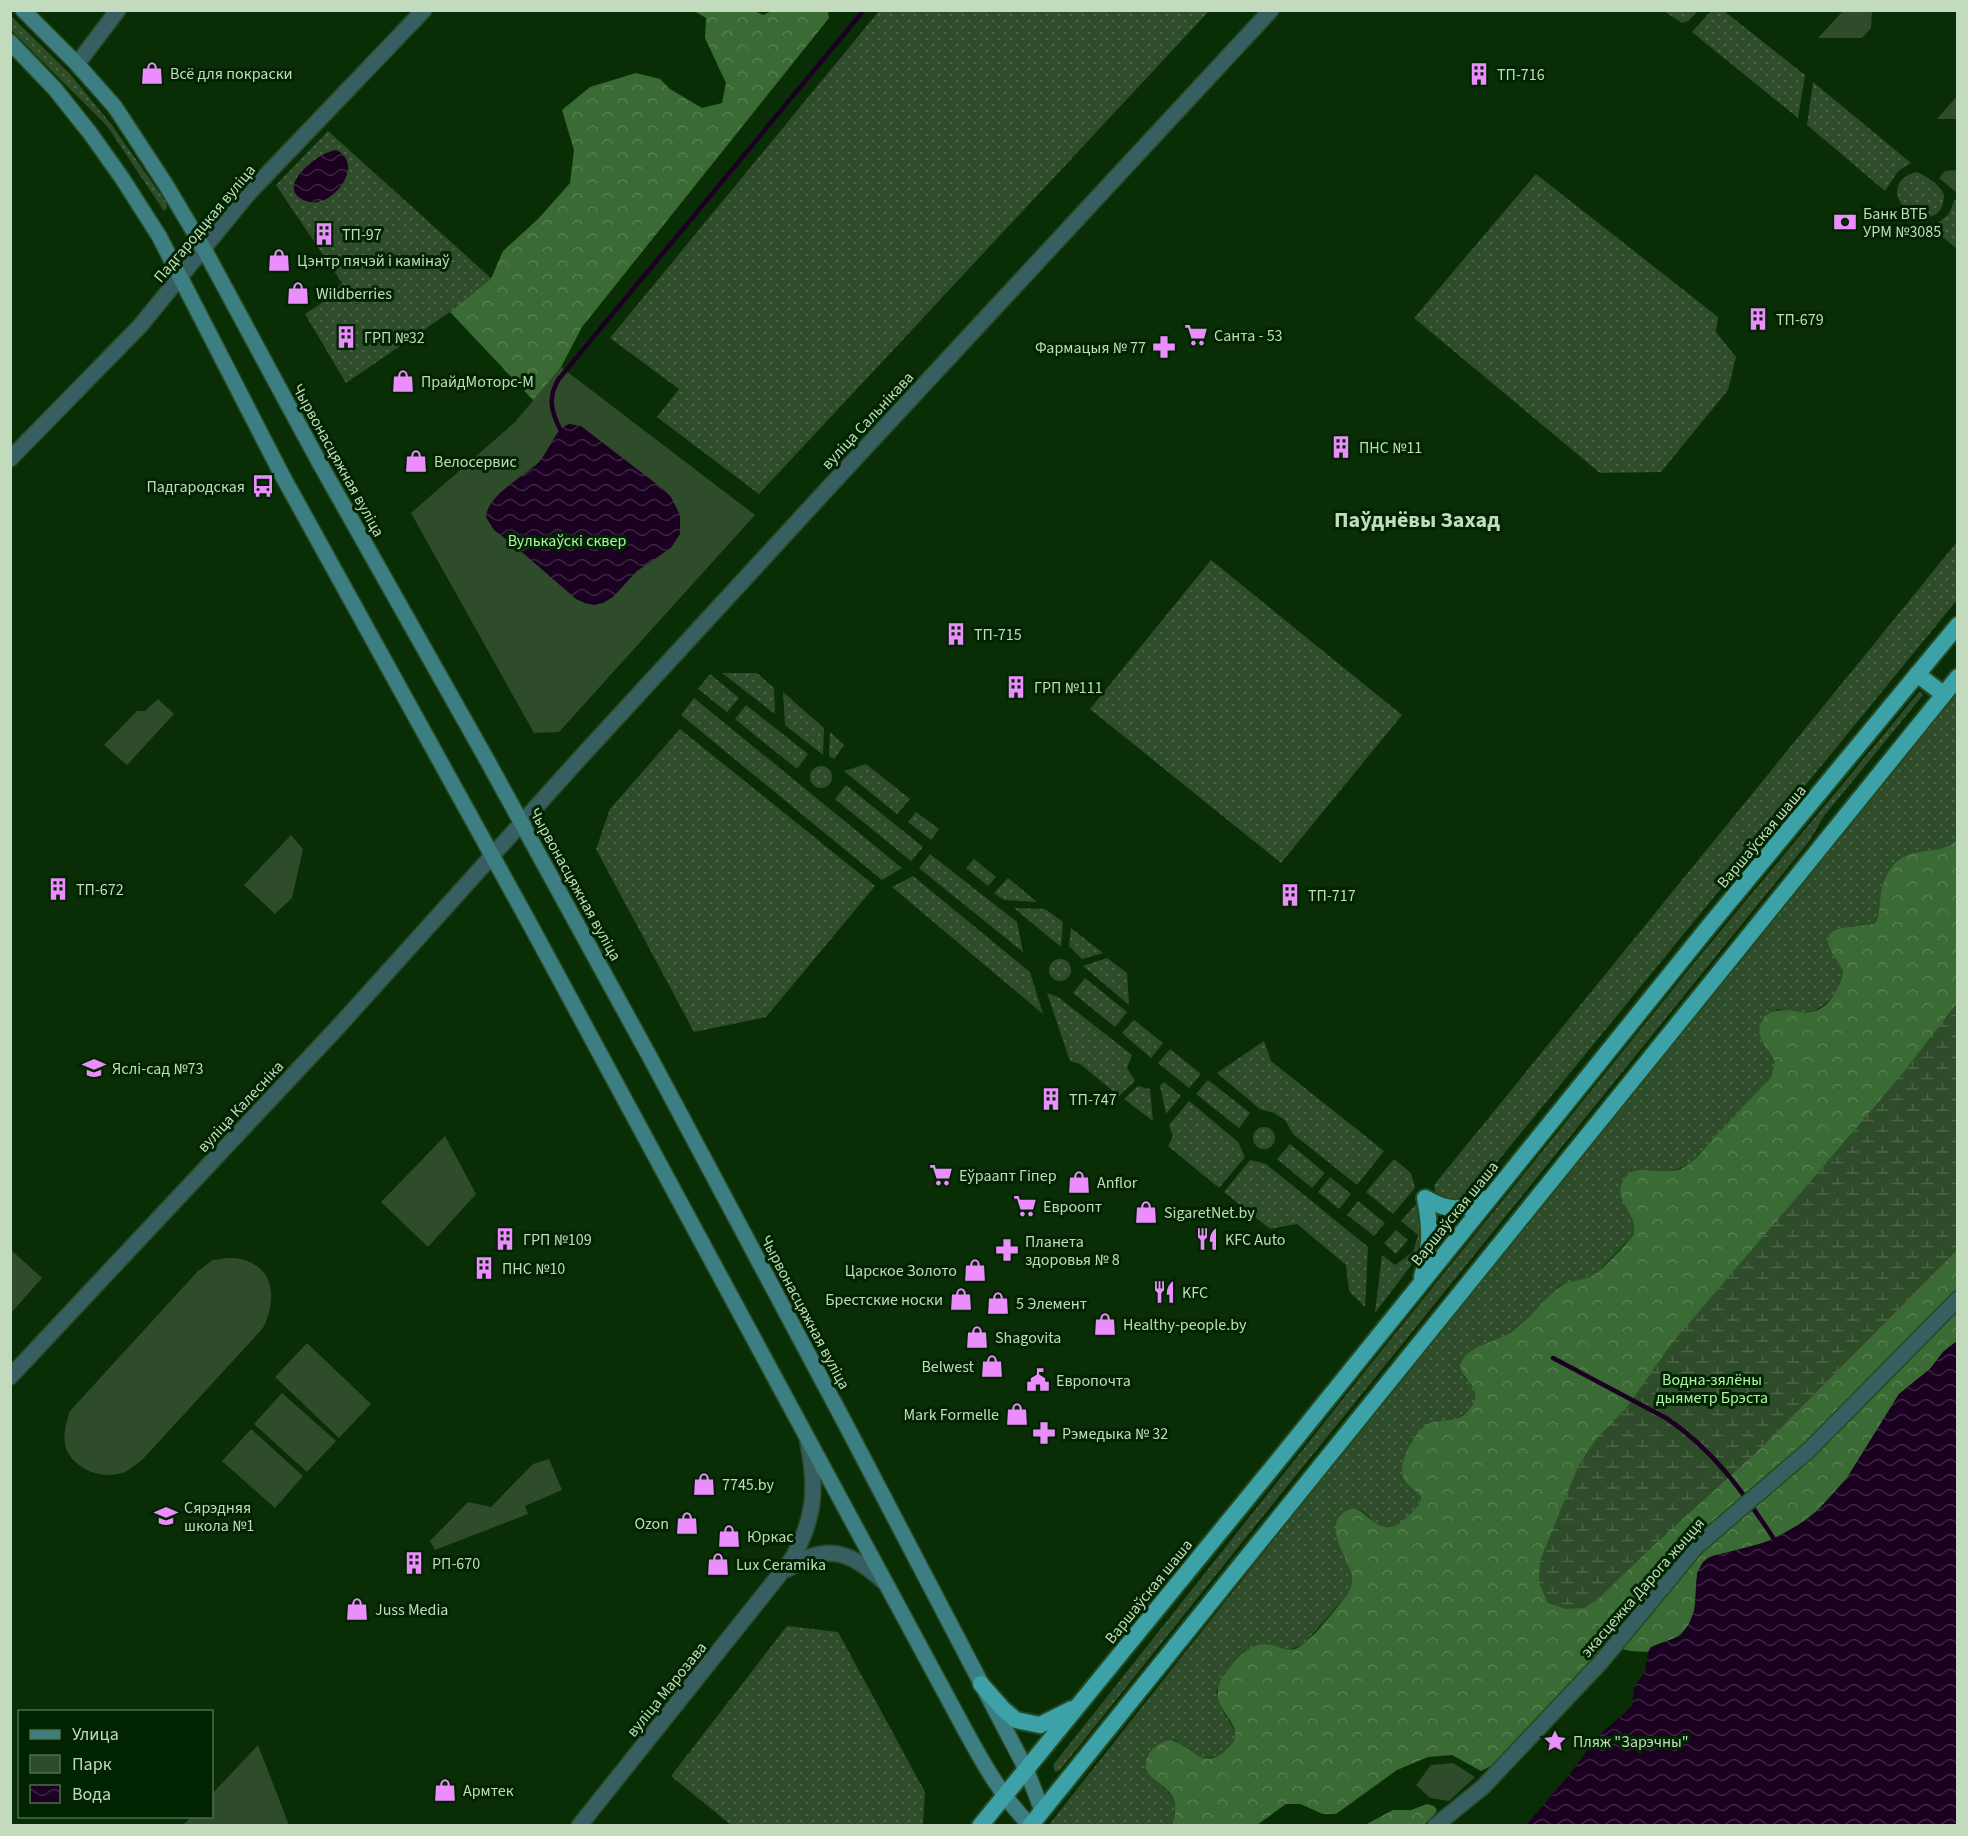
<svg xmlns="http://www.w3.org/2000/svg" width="1968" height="1836" viewBox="0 0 1968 1836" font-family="'Source Sans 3',sans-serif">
  <defs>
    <pattern id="grass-dots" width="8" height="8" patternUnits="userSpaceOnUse" patternTransform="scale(1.5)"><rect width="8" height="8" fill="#2e4c29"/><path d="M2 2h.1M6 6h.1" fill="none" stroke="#4a6546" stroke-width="1.8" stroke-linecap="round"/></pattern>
    <pattern id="forest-crowns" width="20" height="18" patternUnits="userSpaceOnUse" patternTransform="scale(1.5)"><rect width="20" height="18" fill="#3b6b34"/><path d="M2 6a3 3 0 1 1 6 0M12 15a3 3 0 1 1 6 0" fill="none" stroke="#56804f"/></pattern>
    <pattern id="wetland-marsh" width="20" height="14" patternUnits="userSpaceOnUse" patternTransform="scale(1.5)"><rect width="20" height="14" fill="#2e4c29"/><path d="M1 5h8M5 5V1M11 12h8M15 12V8" fill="none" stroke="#4a6546"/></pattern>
    <pattern id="water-waves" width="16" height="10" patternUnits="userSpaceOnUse" patternTransform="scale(1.5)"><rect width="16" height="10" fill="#1c0021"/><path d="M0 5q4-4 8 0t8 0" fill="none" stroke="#3b253f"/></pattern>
  </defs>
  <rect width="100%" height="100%" fill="#092e05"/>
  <!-- grass -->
  <path fill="url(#grass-dots)" d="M879 11H1209L759 494 657 417 679 389 610 338Z
    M1664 11H1698L1688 21 1682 23Z
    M1711 11H1724L1805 75 1798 118 1692 32Z
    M11 16 70 74 111 124 166 202 167 208 164 211 107 126 11 30Z
    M1813 82 1911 163 1898 171 1885 191 1807 125Z
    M328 131 492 279 450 312 346 383 305 314 326 300 342 283 276 185Z
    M1917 172C1927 176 1940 185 1944 195 1943 240 1881 206 1901 181 1905 176 1911 173 1917 172Z
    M1536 174 1718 317 1716 332 1736 357 1728 390 1661 472 1600 473 1414 318Z
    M1955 199 1958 201 1957 249 1932 228 1949 214Z
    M1957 542V600L1471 1194 1449 1201 1436 1195 1434 1185Z
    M1211 560 1402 715 1281 863 1090 709Z
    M722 673H757L774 688 775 714Z
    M710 674 739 698 727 712 698 689Z
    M1920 691 1923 695 1824 816 1810 840 1247 1536 1060 1770 1055 1772 1053 1765 1361 1376 1698 958Z
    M1957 691V841C1929 860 1902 839 1884 881 1878 894 1882 909 1876 922L1865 927 1850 926 1829 946C1833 953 1842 962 1843 971 1846 986 1824 1009 1810 1012 1799 1015 1789 1011 1778 1009L1759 1030 1761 1039 1775 1062 1771 1077 1690 1164 1670 1172 1648 1170 1633 1218 1636 1226 1634 1234 1600 1270 1593 1276 1559 1286 1520 1325 1500 1339 1478 1348 1464 1377C1468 1381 1475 1386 1476 1391 1480 1402 1464 1416 1456 1419 1449 1422 1443 1420 1437 1422 1431 1424 1418 1432 1414 1437 1410 1441 1408 1449 1406 1454 1404 1461 1401 1469 1403 1477 1406 1486 1416 1490 1421 1497 1419 1506 1415 1511 1408 1517 1375 1546 1375 1511 1355 1509 1348 1508 1344 1513 1339 1517L1352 1578V1587L1347 1595 1303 1645 1288 1650 1273 1646 1244 1653 1225 1673 1216 1692C1219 1698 1220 1704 1223 1710 1232 1729 1246 1735 1221 1754 1215 1758 1205 1759 1198 1756 1189 1753 1183 1744 1174 1740L1153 1779C1172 1794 1181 1801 1171 1825L1048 1826C1348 1445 1649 1065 1957 691Z
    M783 692 824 728 823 755 785 725Z
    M694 698 902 868 882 880 681 715Z
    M746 705 808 754 797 769 735 719Z
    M680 729 875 886 766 1017 694 1032 596 849 610 809Z
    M830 732 844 745 834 759 829 756Z
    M866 764 910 799 897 814 844 771Z
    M810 777a11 11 0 1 1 22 0a11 11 0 1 1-22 0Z
    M846 785 923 847 911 861 835 799Z
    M916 812 939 829 931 840 908 822Z
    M930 854 1017 922 1023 952 919 868Z
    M974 859 996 877 988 886 966 868Z
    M913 876 1030 972 1043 1014 892 887Z
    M1008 878 1037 902 1004 900 994 893Z
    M1014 908 1045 909 1063 922 1061 947Z
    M1071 928 1103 953 1082 959 1069 946Z
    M1107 958 1127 973 1129 1005 1083 966Z
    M1049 970a11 11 0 1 1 22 0a11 11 0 1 1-22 0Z
    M1085 978 1127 1012 1115 1027 1073 993Z
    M1047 993 1058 997 1132 1055 1127 1068 1135 1081 1119 1096 1080 1064 1070 1061Z
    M1134 1020 1163 1043 1151 1058 1122 1033Z
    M1264 1041 1271 1061 1384 1151 1357 1185 1293 1134 1285 1120 1274 1113 1260 1109 1217 1073Z
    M1170 1049 1201 1074 1189 1088 1158 1063Z
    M1208 1080 1250 1113 1239 1128 1196 1094Z
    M1164 1082 1181 1096 1166 1114 1160 1086Z
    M1138 1086 1150 1089 1153 1121 1124 1099Z
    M1189 1101 1238 1142 1245 1157 1219 1188 1168 1146 1173 1136 1169 1125Z
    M1253 1138a11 11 0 1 1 22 0a11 11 0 1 1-22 0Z
    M1290 1144 1325 1173 1312 1188 1277 1159Z
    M1394 1159 1411 1173 1415 1188 1393 1214 1366 1192Z
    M1250 1160 1266 1164 1368 1247 1365 1307 1349 1291 1346 1265 1297 1224 1270 1229 1224 1192Z
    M1330 1177 1351 1194 1339 1209 1318 1192Z
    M1358 1201 1385 1223 1374 1236 1347 1215Z
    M1418 1202 1424 1223 1422 1251 1375 1313 1382 1255 1395 1265 1413 1252 1418 1235 1401 1221Z
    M1396 1230 1408 1240 1396 1254 1384 1243Z
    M787 1626 838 1632 925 1792 923 1825H731L671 1776Z"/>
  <!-- forest -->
  <path fill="url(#forest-crowns)" d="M694 11H755L763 15 772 11H828L829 18 582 327 561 367 534 401 450 312 491 279 503 251 539 218 570 183 574 150 562 110 590 87 636 73 660 79 670 89 702 108 722 103 726 83 705 38 706 18Z
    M1957 841V1341L1943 1352 1930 1369 1899 1394 1847 1478 1819 1509 1796 1527 1766 1542 1707 1558C1689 1576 1701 1601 1690 1622 1677 1647 1658 1637 1648 1652L1630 1651 1614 1647 1600 1650 1568 1687 1493 1765 1481 1771 1452 1755 1428 1757 1397 1770 1336 1814H1323L1300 1804H1286L1257 1825 1171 1826C1175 1817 1177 1807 1173 1798 1167 1783 1140 1779 1147 1758 1151 1748 1159 1744 1168 1740 1187 1741 1200 1769 1221 1754 1262 1724 1198 1713 1224 1675 1235 1660 1251 1640 1271 1645 1280 1647 1288 1652 1297 1648 1309 1644 1337 1607 1347 1595 1350 1589 1353 1585 1352 1578 1350 1558 1320 1526 1346 1511 1366 1498 1375 1546 1405 1519 1413 1512 1419 1507 1421 1497 1416 1490 1406 1486 1403 1477 1398 1461 1415 1429 1430 1423 1442 1419 1455 1423 1465 1414 1498 1383 1439 1377 1470 1352 1482 1343 1499 1340 1511 1332 1529 1320 1541 1301 1558 1288 1568 1280 1581 1281 1592 1276 1603 1270 1626 1244 1634 1234 1638 1214 1614 1202 1622 1183 1631 1159 1663 1177 1680 1169 1694 1164 1704 1148 1714 1138 1733 1118 1752 1097 1771 1077L1775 1062C1766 1044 1751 1036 1765 1016 1787 999 1811 1029 1833 996 1838 988 1843 981 1843 971 1840 962 1831 954 1829 946 1821 920 1866 930 1876 922 1882 909 1878 894 1884 881 1902 839 1929 860 1957 841Z
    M1427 1804 1434 1806 1437 1810 1435 1814 1424 1825H1365L1393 1810H1411Z"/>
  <!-- wetland -->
  <path fill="url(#wetland-marsh)" d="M1957 1003V1250L1761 1448 1650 1549 1596 1601 1584 1608 1566 1609 1548 1603 1539 1583 1540 1561 1577 1469 1587 1452 1598 1437 1627 1407 1672 1343 1898 1079Z"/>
  <!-- park -->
  <path fill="#2e4c29" d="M1843 11H1872L1871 28 1862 38H1818Z
    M1957 96V119H1937Z
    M1957 170H1958L1957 193 1939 178 1945 171Z
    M561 367 755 515 559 732 534 733 411 513 515 422Z
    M158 699 174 714 127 765 104 745 137 711H145Z
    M291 835 303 849 292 898 275 914 244 885Z
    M445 1136 476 1194 428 1247 381 1202Z
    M10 1249 42 1278 11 1313H10Z
    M228 1258C234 1258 241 1258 247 1261 277 1272 275 1304 263 1328L142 1460C136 1464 129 1471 122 1473 102 1479 79 1471 68 1453 61 1441 66 1423 70 1411L198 1271 213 1260Z
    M307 1343 371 1404 339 1438 275 1377Z
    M282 1393 336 1441 307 1472 254 1424Z
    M251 1429 303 1476 275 1508 222 1461Z
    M549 1459 562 1490 525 1506 528 1514 435 1550 430 1541 468 1502 491 1507 533 1464Z
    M258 1745 289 1825H183L191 1817 212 1816V1794Z
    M1453 1763 1475 1777 1449 1801 1430 1798 1416 1785 1431 1765Z"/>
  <!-- water -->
  <path fill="url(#water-waves)" d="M336 150C367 164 331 211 306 201 272 189 318 152 336 150Z
    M569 424 581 426 663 489 671 497 680 515V534L671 548 637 571 613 597 603 603 594 605 585 603 576 599 515 546 494 530 486 517C487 496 522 477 537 464 550 452 553 430 569 424Z
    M1957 1341V1825H1526L1569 1775 1598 1736 1632 1706 1634 1686 1645 1672 1648 1652 1651 1647 1680 1636 1689 1624 1695 1609 1697 1573 1703 1562 1712 1556 1757 1545 1774 1539 1808 1519 1819 1509 1847 1478 1899 1394 1930 1369 1943 1352Z"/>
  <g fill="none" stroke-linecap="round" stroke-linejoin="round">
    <!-- stream -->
    <path stroke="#1c0021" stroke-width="4.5" d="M560 429C551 411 548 398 558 380L864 10
      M1553 1358 1666 1418C1713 1449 1743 1492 1774 1539"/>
    <!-- minor casing -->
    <g stroke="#264a22" stroke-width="18">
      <path id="minor" d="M77 64 118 10
        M10 459 140 326 248 194 424 10
        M788 1569C827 1541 853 1553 885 1583
        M579 1826 792 1559C815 1518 817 1489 808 1443
        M1435 1826 1483 1787 1601 1662 1696 1547 1810 1449 1958 1299"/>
    </g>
    <!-- tertiary casing -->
    <g stroke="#264a22" stroke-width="18">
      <path id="tertiary" d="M10 1377 338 1027 581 757 830 486 1271 10"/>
    </g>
    <!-- secondary casing -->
    <g stroke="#264a22" stroke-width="18">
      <path id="secondary" d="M23 10 77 64 115 107 166 185 204 249 319 462 487 760 652 1061 846 1425 1026 1769 1042 1810
        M10 42 55 89 90 133 122 178 159 236 282 475 531 926 965 1730C984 1765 1002 1797 1030 1825"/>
    </g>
    <!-- trunk casing -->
    <g stroke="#264a22" stroke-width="20">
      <path id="trunk" d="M1917 674 1943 694
        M1425 1198C1449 1212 1461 1211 1485 1199
        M1422 1277C1431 1245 1431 1230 1425 1198
        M981 1684 1003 1709 1016 1720 1040 1725 1072 1709
        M980 1826 1277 1462 1710 925 1958 625
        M1030 1826 1958 677"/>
    </g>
    <!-- minor -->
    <use href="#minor" stroke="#375e61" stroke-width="15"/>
    <!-- tertiary -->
    <use href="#tertiary" stroke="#375e61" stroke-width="15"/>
    <!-- secondary -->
    <use href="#secondary" stroke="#3c7e82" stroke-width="15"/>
    <!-- trunk -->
    <use href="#trunk" stroke="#3da1a8" stroke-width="16"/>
  </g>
  <!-- icons -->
  <defs>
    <g id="shop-bare" transform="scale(1.8)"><path d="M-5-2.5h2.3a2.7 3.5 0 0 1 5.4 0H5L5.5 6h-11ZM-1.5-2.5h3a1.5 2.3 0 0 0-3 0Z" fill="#eb8dfc" stroke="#002400" stroke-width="2.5" paint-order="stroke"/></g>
    <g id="building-bare" transform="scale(1.8)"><path d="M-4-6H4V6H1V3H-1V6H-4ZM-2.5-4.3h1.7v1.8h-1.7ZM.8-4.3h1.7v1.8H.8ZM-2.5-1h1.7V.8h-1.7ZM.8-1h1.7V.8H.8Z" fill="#eb8dfc" stroke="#002400" stroke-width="2.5" paint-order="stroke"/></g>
    <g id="bank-bare" transform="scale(1.8)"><path d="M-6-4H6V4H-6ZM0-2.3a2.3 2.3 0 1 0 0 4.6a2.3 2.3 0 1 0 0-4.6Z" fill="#eb8dfc" stroke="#002400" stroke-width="2.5" paint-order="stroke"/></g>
    <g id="supermarket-bare" transform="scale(1.8)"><path d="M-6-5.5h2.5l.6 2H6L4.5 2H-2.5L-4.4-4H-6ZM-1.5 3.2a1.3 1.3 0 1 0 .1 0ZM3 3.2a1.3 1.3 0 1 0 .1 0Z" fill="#eb8dfc" stroke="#002400" stroke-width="2.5" paint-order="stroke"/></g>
    <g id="pharmacy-bare" transform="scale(1.8)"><path d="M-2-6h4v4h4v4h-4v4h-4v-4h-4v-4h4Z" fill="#eb8dfc" stroke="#002400" stroke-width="2.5" paint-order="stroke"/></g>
    <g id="bus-bare" transform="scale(1.8)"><path d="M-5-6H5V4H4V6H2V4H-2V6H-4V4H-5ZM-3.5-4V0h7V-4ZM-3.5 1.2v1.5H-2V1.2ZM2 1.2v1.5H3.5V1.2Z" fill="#eb8dfc" stroke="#002400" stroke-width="2.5" paint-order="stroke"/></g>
    <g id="school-bare" transform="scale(1.8)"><path d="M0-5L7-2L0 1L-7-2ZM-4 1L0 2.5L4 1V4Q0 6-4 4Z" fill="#eb8dfc" stroke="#002400" stroke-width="2.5" paint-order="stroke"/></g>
    <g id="restaurant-bare" transform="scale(1.8)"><path d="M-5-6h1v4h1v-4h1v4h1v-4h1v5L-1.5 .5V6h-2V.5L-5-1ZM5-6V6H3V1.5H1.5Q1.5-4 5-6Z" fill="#eb8dfc" stroke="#002400" stroke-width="2.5" paint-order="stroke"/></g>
    <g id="civic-bare" transform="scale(1.8)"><path d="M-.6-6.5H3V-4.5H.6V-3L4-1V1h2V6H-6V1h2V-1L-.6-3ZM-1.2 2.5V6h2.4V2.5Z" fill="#eb8dfc" stroke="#002400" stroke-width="2.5" paint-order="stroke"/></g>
    <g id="sight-bare" transform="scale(1.8)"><path d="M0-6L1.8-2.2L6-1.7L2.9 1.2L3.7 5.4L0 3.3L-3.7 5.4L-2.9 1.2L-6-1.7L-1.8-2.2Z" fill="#eb8dfc" stroke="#002400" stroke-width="2.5" paint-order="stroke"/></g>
  </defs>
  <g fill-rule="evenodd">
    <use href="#shop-bare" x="152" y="73"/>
    <use href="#building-bare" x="1479" y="74"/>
    <use href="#bank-bare" x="1845" y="222"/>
    <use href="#building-bare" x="324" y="234"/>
    <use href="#shop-bare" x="279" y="260"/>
    <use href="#shop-bare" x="298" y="293"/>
    <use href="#building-bare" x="1758" y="319"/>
    <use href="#supermarket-bare" x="1196" y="335"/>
    <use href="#building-bare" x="346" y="337"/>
    <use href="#pharmacy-bare" x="1164" y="347"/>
    <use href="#shop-bare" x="403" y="381"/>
    <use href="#building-bare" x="1341" y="447"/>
    <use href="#shop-bare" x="416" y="461"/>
    <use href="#bus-bare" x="263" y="486"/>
    <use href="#building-bare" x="956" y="634"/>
    <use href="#building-bare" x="1016" y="687"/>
    <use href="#building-bare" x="58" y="889"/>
    <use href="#building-bare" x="1290" y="895"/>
    <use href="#school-bare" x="94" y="1068"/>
    <use href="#building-bare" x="1051" y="1099"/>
    <use href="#supermarket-bare" x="941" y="1175"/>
    <use href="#shop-bare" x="1079" y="1182"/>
    <use href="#supermarket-bare" x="1025" y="1206"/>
    <use href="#shop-bare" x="1146" y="1212"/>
    <use href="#building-bare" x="505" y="1239"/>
    <use href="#restaurant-bare" x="1207" y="1239"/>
    <use href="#pharmacy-bare" x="1007" y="1250"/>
    <use href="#building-bare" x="484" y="1268"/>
    <use href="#shop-bare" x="975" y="1270"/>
    <use href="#restaurant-bare" x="1164" y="1292"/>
    <use href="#shop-bare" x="961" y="1299"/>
    <use href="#shop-bare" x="998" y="1303"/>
    <use href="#shop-bare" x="1105" y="1324"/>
    <use href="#shop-bare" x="977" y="1337"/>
    <use href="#shop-bare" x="992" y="1366"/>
    <use href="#civic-bare" x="1038" y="1380"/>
    <use href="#shop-bare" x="1017" y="1414"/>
    <use href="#pharmacy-bare" x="1044" y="1433"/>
    <use href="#shop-bare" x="704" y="1484"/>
    <use href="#school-bare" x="166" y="1516"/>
    <use href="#shop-bare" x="687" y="1523"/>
    <use href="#shop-bare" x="729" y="1536"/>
    <use href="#building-bare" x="414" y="1563"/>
    <use href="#shop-bare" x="718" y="1564"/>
    <use href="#shop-bare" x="357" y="1609"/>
    <use href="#sight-bare" x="1555" y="1741"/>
    <use href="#shop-bare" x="445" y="1790"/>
  </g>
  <g text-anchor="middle" stroke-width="6" stroke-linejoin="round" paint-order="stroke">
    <!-- poi labels -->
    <g font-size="16" fill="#c1dbbc" stroke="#002400" text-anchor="start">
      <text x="170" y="79">Всё для покраски</text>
      <text x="1497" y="80">ТП-716</text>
      <text x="1863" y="219">Банк ВТБ<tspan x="1863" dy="18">УРМ №3085</tspan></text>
      <text x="342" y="240">ТП-97</text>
      <text x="297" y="266">Цэнтр пячэй і камiнаў</text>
      <text x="316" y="299">Wildberries</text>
      <text x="1776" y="325">ТП-679</text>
      <text x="1214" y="341">Санта - 53</text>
      <text x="364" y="343">ГРП №32</text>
      <text x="1146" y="353" text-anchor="end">Фармацыя № 77</text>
      <text x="421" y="387">ПрайдМоторс-М</text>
      <text x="1359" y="453">ПНС №11</text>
      <text x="434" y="467">Велосервис</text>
      <text x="245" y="492" text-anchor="end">Падгародская</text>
      <text x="974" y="640">ТП-715</text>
      <text x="1034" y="693">ГРП №111</text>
      <text x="76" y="895">ТП-672</text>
      <text x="1308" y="901">ТП-717</text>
      <text x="112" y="1074">Яслі-сад №73</text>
      <text x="1069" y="1105">ТП-747</text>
      <text x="959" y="1181">Еўраапт Гіпер</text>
      <text x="1097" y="1188">Anflor</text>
      <text x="1043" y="1212">Евроопт</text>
      <text x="1164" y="1218">SigaretNet.by</text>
      <text x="523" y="1245">ГРП №109</text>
      <text x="1225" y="1245">KFC Auto</text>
      <text x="1025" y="1247">Планета<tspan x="1025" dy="18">здоровья № 8</tspan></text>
      <text x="502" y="1274">ПНС №10</text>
      <text x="957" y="1276" text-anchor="end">Царское Золото</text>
      <text x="1182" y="1298">KFC</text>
      <text x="943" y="1305" text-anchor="end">Брестские носки</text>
      <text x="1016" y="1309">5 Элемент</text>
      <text x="1123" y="1330">Healthy-people.by</text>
      <text x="995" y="1343">Shagovita</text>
      <text x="974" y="1372" text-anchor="end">Belwest</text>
      <text x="1056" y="1386">Европочта</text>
      <text x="999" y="1420" text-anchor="end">Mark Formelle</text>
      <text x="1062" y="1439">Рэмедыка № 32</text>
      <text x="722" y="1490">7745.by</text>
      <text x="184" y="1513">Сярэдняя<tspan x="184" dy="18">школа №1</tspan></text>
      <text x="669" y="1529" text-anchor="end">Ozon</text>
      <text x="747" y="1542">Юркас</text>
      <text x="432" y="1569">РП-670</text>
      <text x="736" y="1570">Lux Ceramika</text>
      <text x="375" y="1615">Juss Media</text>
      <text x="1573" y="1747">Пляж "Зарэчны"</text>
      <text x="463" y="1796">Армтек</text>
    </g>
    <!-- street labels -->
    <g font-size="16" fill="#c1dbbc" stroke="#002400">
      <text transform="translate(204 223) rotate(-50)" y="6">Падгародцкая вуліца</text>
      <text transform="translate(867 420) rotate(-47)" y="6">вуліца Сальнікава</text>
      <text transform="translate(339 460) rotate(61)" y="6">Чырвонасцяжная вуліца</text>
      <text transform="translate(1761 836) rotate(-50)" y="6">Варшаўская шаша</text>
      <text transform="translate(576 884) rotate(61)" y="6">Чырвонасцяжная вуліца</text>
      <text transform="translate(240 1106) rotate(-47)" y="6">вуліца Калесніка</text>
      <text transform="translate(1454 1213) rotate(-51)" y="6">Варшаўская шаша</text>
      <text transform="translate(806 1312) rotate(62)" y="6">Чырвонасцяжная вуліца</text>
      <text transform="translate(1642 1587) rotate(-49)" y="6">экасцежка Дарога жыцця</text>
      <text transform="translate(1148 1591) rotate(-51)" y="6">Варшаўская шаша</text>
      <text transform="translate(666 1689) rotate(-51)" y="6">вуліца Марозава</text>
    </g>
    <!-- park labels -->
    <g font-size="16" fill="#aef4a3" stroke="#002400">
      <text x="567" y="546">Вулькаўскі сквер</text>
      <text x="1712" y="1385">Водна-зялёны<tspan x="1712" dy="18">дыяметр Брэста</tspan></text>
    </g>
    <!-- district labels -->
    <g font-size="22" font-weight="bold" fill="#c1dbbc" stroke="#002400">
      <text x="1417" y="527">Паўднёвы Захад</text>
    </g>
  </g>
  <!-- border -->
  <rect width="1968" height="1836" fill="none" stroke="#c1dbbc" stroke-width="24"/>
  <!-- legend -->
  <rect x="18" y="1710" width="195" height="108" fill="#002400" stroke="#4d6d4b" stroke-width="1.5"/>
  <rect x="30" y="1730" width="30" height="9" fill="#3c7e82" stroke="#4d6d4b" stroke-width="1.5"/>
  <text x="72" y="1740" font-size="18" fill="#c1dbbc">Улица</text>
  <rect x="30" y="1755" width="30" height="18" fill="#2e4c29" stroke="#4d6d4b" stroke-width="1.5"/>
  <text x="72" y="1770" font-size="18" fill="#c1dbbc">Парк</text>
  <rect x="30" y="1785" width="30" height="18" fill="url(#water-waves)" stroke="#4d6d4b" stroke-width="1.5"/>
  <text x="72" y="1800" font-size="18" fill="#c1dbbc">Вода</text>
</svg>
